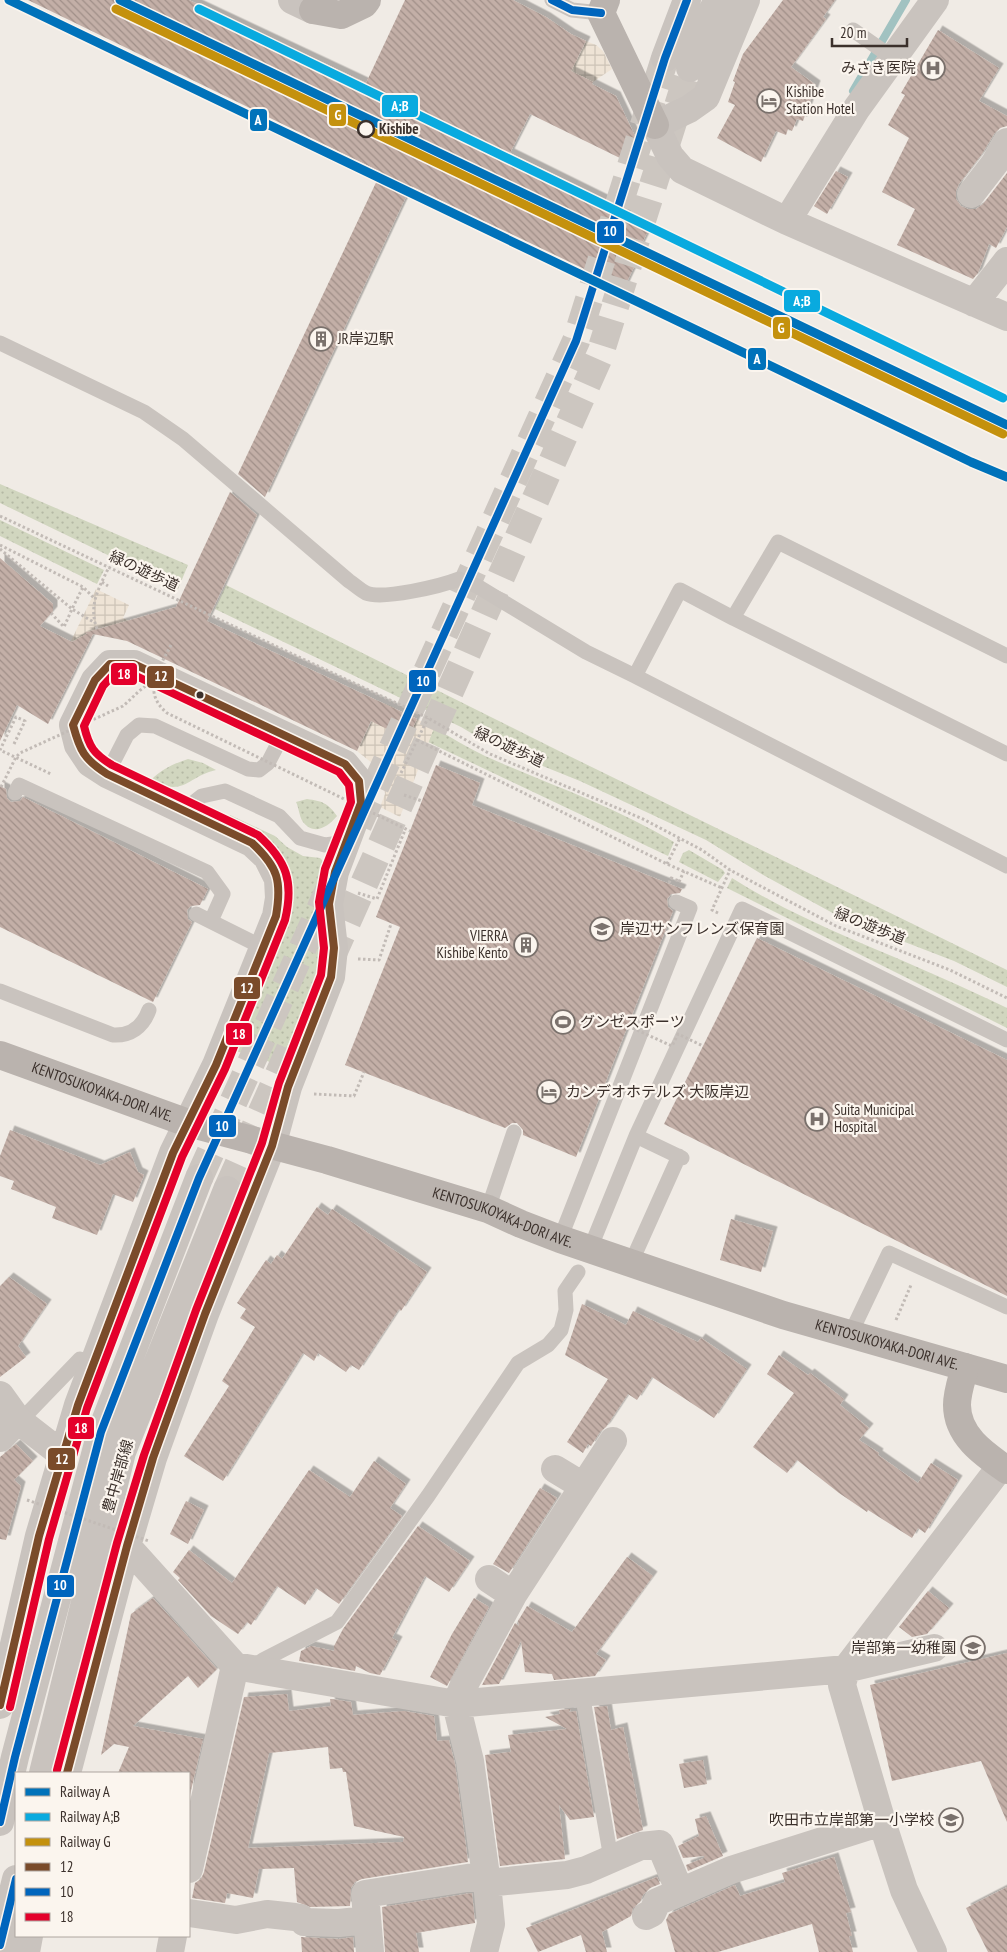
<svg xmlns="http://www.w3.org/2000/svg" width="1007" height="1952" viewBox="0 0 1007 1952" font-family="'PT Sans Narrow','Noto Sans JP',sans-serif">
  <defs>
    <pattern id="green-dots" width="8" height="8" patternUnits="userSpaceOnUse" patternTransform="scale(1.25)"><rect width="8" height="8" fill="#d1d6bf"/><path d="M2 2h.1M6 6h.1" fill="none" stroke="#b4b8a4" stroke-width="1.8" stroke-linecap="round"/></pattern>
    <pattern id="plaza-grid" width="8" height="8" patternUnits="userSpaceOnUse" patternTransform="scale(1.25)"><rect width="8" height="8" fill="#eee3d5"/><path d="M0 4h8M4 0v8" fill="none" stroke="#cdc3b7"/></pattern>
    <pattern id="building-back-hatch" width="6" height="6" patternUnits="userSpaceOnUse" patternTransform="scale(1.25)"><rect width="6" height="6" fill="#c3afa7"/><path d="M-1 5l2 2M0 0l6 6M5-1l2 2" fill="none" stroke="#a08f88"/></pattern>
    <filter id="shadow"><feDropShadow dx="4.5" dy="-4.5" stdDeviation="0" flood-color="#0004"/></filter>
  </defs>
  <rect width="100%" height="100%" fill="#f0ebe5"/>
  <!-- green -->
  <path fill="url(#green-dots)" d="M0 484 188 565 178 589 0 503Z
    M0 520 104 570 97 584 0 536Z
    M226 585 561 752 1007 970V987L954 961 840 917 765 876 706 840 580 781 493 746 461 727 215 609Z
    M434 728C451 737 468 748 485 756 548 784 614 806 674 842L668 856 428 742Z
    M188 759 203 763 216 770C188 776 184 798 151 780 162 769 173 764 188 759Z
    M307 799C322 801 328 803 337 816 328 827 314 836 303 822 299 816 299 808 296 802Z
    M230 815 275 836 287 847 303 856 320 858 323 861 316 910 320 948 314 986 279 1065 233 1050 290 875C278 842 259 834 229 817Z
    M689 850 723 870 725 873 718 882 679 862 683 853Z
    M732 878C798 920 871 946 942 978 963 987 984 997 1005 1007L1007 1008V1028L727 888Z"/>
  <!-- plaza -->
  <path fill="url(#plaza-grid)" d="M586 41 596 45 603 51 612 69 593 82 581 76 573 91 560 83 579 56Z
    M96 589 129 605 123 618 160 636 117 627 107 626 97 629 70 643Z
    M381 702 395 708 386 728 407 739 417 719 434 728 400 817 380 807 385 794 383 780 378 768 357 751Z"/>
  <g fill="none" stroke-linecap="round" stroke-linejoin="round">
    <!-- stream -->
    <path stroke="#a1c2c1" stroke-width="8" d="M853 91 906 0"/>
  </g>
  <!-- building -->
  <path fill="url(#building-back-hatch)" fill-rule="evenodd" filter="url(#shadow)" d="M28 0H189L366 83 405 0H513L546 17 571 34 586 41 571 71 593 82 592 84 616 96 635 136 624 160 530 114 510 153 652 223 631 265 634 267 624 288 411 186 265 497 238 474 381 172Z
    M783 0H835L823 17 826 19 791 67 816 85 803 121 797 119 792 131 788 129 786 135 776 131 761 162 717 138 735 105 728 102 735 82 733 81 743 54Z
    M938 30 999 68 979 101 1007 116V126L1000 128 994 134 982 154 959 184 956 191V199L961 206 968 209H976L983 204 1007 173V227L996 248 989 244 978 273 973 279 897 245 915 209 882 192 909 138 888 125 905 95 901 93Z
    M836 171 848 177 827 214 814 206Z
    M230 492 257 515 207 621 417 719 407 739 371 721 357 751 127 641 93 634 48 724 17 705 0 741V558L53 604V611L40 626 72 642 88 633H84L176 607Z
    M436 765 480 783 472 805 682 889 680 893 671 894 667 899 668 907 673 911 576 1157 523 1135V1130L517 1123H512L505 1128 345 1065 400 927 376 917Z
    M0 786 6 789 7 798 11 802 20 801 23 797 208 889 200 905 191 906 187 910 188 919 192 922 153 1002 0 927Z
    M757 938 1007 1060V1296L664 1124Z
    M10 1130 100 1165 130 1152 138 1172 144 1175 133 1202 113 1194 97 1235 52 1218 56 1207 11 1189 14 1181 0 1176V1156Z
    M317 1207 328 1215 332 1209 427 1272 401 1311 399 1309 359 1370 351 1365 346 1372 318 1353 314 1361 303 1353 223 1481 184 1456 229 1386 222 1381 255 1327 240 1318 246 1309 237 1303 266 1260 271 1264 277 1255 282 1259Z
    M731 1219 773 1231 761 1272 720 1260Z
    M9 1277 47 1304 18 1346 26 1357 0 1377V1286Z
    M582 1304 626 1325 633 1311 698 1342 701 1338 747 1369 714 1418 652 1377 637 1400 628 1394 606 1427 600 1432 591 1446 588 1444 583 1453 567 1442 608 1379 565 1355Z
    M779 1355 808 1375 810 1373 844 1399 840 1405 869 1428 859 1440 879 1453 878 1455 918 1483 931 1463 958 1480 925 1533 918 1528 912 1538 868 1510 867 1512 839 1493 797 1460 787 1473 753 1447 794 1393 767 1374Z
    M16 1444 33 1461 14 1480 21 1486 6 1540 0 1539V1457Z
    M374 1461 406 1484 390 1508 402 1516 339 1604 316 1588 305 1605 277 1586 251 1625 247 1622 238 1634 211 1616 178 1580 180 1578 173 1572 189 1550 232 1583 309 1470 350 1497Z
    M540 1488 557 1498 509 1573 493 1564Z
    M186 1501 204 1510 188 1544 170 1534Z
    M418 1526 470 1561 449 1592 425 1576 392 1638 398 1641 380 1675 370 1673 356 1666 355 1671 299 1661 301 1651 311 1646 334 1651V1646L343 1629Z
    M627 1557 653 1576 596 1654 606 1660 595 1676 554 1680 552 1674 525 1672 521 1641 499 1684 482 1685 515 1623 519 1626 518 1621 527 1606 572 1632Z
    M928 1591 949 1608 927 1634 912 1637 899 1627Z
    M153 1598 217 1669 198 1688 188 1676 133 1726 203 1739 189 1799V1773H118L129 1747 114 1744 101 1755 131 1614Z
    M474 1598 489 1607 447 1686 430 1677 452 1634Z
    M1007 1653V1822L981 1761 892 1781 870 1685Z
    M287 1694 289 1711 331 1706 330 1699H332L351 1702 353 1715 404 1711 434 1716 437 1741 449 1740 455 1764 468 1862 362 1879 355 1882 351 1888 350 1906 310 1907 297 1902 294 1868 259 1869 253 1898 227 1893 225 1903 192 1898 195 1883 201 1879 204 1872 244 1697ZM328 1747 330 1769 342 1768 343 1772H346L354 1826 404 1837 403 1842 248 1848 269 1753Z
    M607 1706 611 1730 623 1727 643 1830 617 1839 594 1707Z
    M571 1709 569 1712 576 1711 594 1817 570 1820 559 1805 565 1859 500 1866 485 1755 511 1752 508 1735 567 1729 545 1717 560 1714 559 1710Z
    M703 1760 707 1784 684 1788 679 1764Z
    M706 1816 723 1856 688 1871 686 1865 704 1858V1856L683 1858 678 1846 699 1836 695 1819Z
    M834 1857 851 1912 846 1913 852 1936H849L853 1952H819L812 1924 718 1952H675L666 1920 669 1914 735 1885 740 1896 785 1882 782 1873Z
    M657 1877 660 1884 650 1888 643 1895 640 1902 633 1908 631 1916 602 1932 607 1952H586L581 1935 538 1952 526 1928Z
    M1007 1887V1952H988L966 1908Z
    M472 1893 475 1923 416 1933 419 1952H385L382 1907Z
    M301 1937 339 1939 353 1937 354 1952H302Z"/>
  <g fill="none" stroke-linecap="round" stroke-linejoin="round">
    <!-- street-tunnel -->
    <path stroke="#ccc6c0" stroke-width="28" stroke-dasharray="28 14" stroke-linecap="butt" d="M358 825 576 341 665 58
      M330 960 599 357 690 68
      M199 1178 332 883
      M227 1190 291 1047"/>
    <!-- path -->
    <path stroke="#c2bbb6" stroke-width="3" stroke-dasharray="2.5 2.5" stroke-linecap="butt" d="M0 516 428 718 490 754 643 819 702 850 730 870 836 926 950 970 1007 998
      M0 545 83 587 94 598
      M0 549 72 609 83 587
      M102 582 108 586
      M51 613 64 627 72 609 95 623
      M97 629C88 605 99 588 109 567
      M417 740 667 864 722 888
      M14 744 25 721 16 717 0 750 51 774
      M388 758 396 734
      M401 773 428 718
      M404 795 422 801
      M667 864 680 838
      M679 882 684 871
      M669 883 671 878 679 881
      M358 893 377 899 405 830
      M718 913 712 910 730 870
      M358 959 379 960 391 924
      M314 1094 354 1096 364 1072
      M896 1320 911 1285"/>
    <!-- lane -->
    <path stroke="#c9c3be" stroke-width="15" d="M552 0 572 10 601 13
      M853 30 893 58
      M0 343 144 412 183 439 349 581C355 585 360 590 366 593 383 600 441 586 459 579L477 586 586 652 635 676
      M733 618 680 590 635 676 1007 866
      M1007 656 778 542 733 618 1007 754
      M107 774 127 735 139 725 155 726 248 769 259 770 268 763 283 734
      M15 793 19 785 207 872 223 894 211 921
      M183 811 202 796 225 791 279 816 300 838 325 845 347 842
      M196 914 264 948
      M0 991 113 1035C130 1036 143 1027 149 1010
      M636 1136 682 1158
      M488 1209 514 1132
      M560 1239 690 908 676 902
      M590 1249 636 1136 742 909 1007 1040
      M631 1263 679 1156
      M850 1335 889 1253 1007 1307
      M18 1420 25 1416 80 1359
      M251 1668 263 1660 337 1622 428 1496 518 1363 548 1345 561 1330 566 1310 565 1291 578 1272
      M582 1693 609 1847"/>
    <!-- street -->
    <path stroke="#c9c3be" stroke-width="28" d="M292 0 313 10
      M746 0 706 97 689 109 655 125 670 156 682 170 787 221 1007 317
      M665 58 687 0
      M690 68 717 0
      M971 194 995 163 1007 142
      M787 221 857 108 935 0
      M974 303 1007 261
      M0 1395 18 1420 63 1455
      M0 1438 18 1420
      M555 1469 583 1486
      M127 1546 235 1666 456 1704 846 1669 934 1648
      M489 1579 513 1595
      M0 1705 39 1536 78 1405 173 1153 216 1065 276 916 279 898 278 879 267 857 252 843 107 774 90 763 78 745 73 725 95 680 110 664H134L345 764 359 781 361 803 335 872 329 904 334 948 331 977 288 1087 272 1146 205 1314 153 1458 127 1546 67 1773
      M43 1773 122 1452 227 1190
      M0 1822 15 1757 101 1432 199 1178
      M189 1869 235 1666
      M487 1883 567 1875 586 1870 641 1846 660 1844 680 1892
      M189 1913 236 1920 267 1914 295 1917 301 1918 304 1922 339 1923 367 1920
      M646 1916 652 1913 657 1902 731 1870 882 1822
      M0 1945 16 1879
      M26 1952 29 1936
      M170 1952 173 1936
      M370 1952 365 1894 486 1875
      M484 1952 491 1924 487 1883 470 1761 456 1704 464 1685 513 1595 613 1441
      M933 1952 904 1890 882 1822 842 1685 846 1669 1001 1466"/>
    <!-- secondary -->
    <g stroke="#bab3ae" stroke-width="28">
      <path d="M606 0 601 13 655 125"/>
      <path d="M313 10 341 15 364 4 367 0"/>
      <path id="s1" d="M0 1055 188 1123 327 1160 488 1209 521 1224 560 1239 783 1315 1007 1379"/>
      <path d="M965 1367C962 1379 957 1392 957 1405 957 1436 984 1454 1007 1470"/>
    </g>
    <!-- path-bridge -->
    <path stroke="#c2bbb6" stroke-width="3" stroke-dasharray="2.5 2.5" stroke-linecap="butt" d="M171 645C159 669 141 691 167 713L410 831
      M1 787 16 757 20 753 123 706C134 697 141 687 153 682
      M628 1026 672 1046 678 1034 703 1046
      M27 1500 149 1541"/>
    <!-- bus-1 casing -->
    <g stroke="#fbf5ee" stroke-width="11">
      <path id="bus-1" d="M0 1705 39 1536 78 1405 173 1153 216 1065 276 916C282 881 278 867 252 843L107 774C84 759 80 751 73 725L95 680 110 664H134L345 764 359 781 361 803 335 872 329 904 334 948 331 977 288 1087 272 1146 205 1314 153 1458 127 1546 67 1773"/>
    </g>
    <!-- bus-2 casing -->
    <g stroke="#fbf5ee" stroke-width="11">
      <path id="bus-2" d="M552 0 572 10 601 13
        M0 1822 15 1757 101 1432 199 1178 576 341 665 58 687 0
        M0 1945 16 1879"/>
    </g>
    <!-- bus-3 casing -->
    <g stroke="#fbf5ee" stroke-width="11">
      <path id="bus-3" d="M10 1707 49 1539 87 1408 182 1157 225 1069 285 920C294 882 287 861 258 835L112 765C94 754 89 747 84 726L103 686 114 674H132L339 772 349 785 351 802 325 869 319 902 324 948 321 975 279 1083 262 1143 196 1310 144 1455 117 1543 57 1770"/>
    </g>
    <!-- bus-1 -->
    <use href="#bus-1" stroke="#7a4b2a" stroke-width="8"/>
    <!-- bus-2 -->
    <use href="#bus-2" stroke="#0065bd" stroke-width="8"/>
    <!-- bus-3 -->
    <use href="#bus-3" stroke="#e4002b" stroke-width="8"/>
    <!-- rail-1 casing -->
    <g stroke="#fbf5ee" stroke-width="12">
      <path id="rail-1" d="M9 0 971 462 1007 477
        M120 0 1007 425"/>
    </g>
    <!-- rail-2 casing -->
    <g stroke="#fbf5ee" stroke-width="12">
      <path id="rail-2" d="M199 9 1003 398"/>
    </g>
    <!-- rail-3 casing -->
    <g stroke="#fbf5ee" stroke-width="12">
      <path id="rail-3" d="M116 9 1003 434"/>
    </g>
    <!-- rail-1 -->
    <use href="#rail-1" stroke="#0072ba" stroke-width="9"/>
    <!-- rail-2 -->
    <use href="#rail-2" stroke="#09aadf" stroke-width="9"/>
    <!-- rail-3 -->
    <use href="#rail-3" stroke="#c4910d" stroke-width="9"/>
  </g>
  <!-- icons -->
  <defs>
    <g id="hospital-ring" transform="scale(1.25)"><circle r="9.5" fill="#fbf5ee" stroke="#7a716c" stroke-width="1.5"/><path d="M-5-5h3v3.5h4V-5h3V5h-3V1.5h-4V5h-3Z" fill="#7a716c"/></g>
    <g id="hotel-ring" transform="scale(1.25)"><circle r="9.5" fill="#fbf5ee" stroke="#7a716c" stroke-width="1.5"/><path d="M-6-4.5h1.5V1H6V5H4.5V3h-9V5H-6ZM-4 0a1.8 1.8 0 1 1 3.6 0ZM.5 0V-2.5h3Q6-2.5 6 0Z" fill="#7a716c"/></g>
    <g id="building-ring" transform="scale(1.25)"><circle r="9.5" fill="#fbf5ee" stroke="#7a716c" stroke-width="1.5"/><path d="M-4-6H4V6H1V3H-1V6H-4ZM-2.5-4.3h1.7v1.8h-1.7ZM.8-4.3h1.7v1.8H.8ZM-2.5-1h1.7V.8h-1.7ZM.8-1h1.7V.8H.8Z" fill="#7a716c"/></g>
    <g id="school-ring" transform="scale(1.25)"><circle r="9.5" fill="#fbf5ee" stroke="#7a716c" stroke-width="1.5"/><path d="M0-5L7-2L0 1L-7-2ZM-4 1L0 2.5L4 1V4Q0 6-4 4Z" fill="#7a716c"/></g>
    <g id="stadium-ring" transform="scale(1.25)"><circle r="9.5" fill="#fbf5ee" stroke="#7a716c" stroke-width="1.5"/><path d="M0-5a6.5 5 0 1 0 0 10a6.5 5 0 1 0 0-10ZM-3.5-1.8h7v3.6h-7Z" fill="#7a716c"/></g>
  </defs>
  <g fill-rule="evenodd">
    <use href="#hospital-ring" x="933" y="68"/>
    <use href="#hotel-ring" x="769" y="101"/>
    <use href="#building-ring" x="321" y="339"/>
    <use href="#school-ring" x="602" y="929"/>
    <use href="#building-ring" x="526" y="945"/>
    <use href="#stadium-ring" x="563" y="1022"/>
    <use href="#hotel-ring" x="549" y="1092"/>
    <use href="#hospital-ring" x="817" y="1119"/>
    <use href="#school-ring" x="973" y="1648"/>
    <use href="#school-ring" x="951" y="1820"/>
  </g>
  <!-- markers -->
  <circle fill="#fbf5ee" stroke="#3b302b" stroke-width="2.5" cx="366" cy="129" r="8"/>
  <circle fill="#3b302b" stroke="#fbf5ee" stroke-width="2" cx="200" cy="695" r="4.5"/>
  <g text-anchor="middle" stroke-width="4.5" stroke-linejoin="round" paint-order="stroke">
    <!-- poi labels -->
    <g font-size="15" fill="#3b302b" stroke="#fbf5ee" text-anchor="start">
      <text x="916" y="73" text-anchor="end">みさき医院</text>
      <text x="786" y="97">Kishibe<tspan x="786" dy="17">Station Hotel</tspan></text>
      <text x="338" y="344">JR岸辺駅</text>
      <text x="620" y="934">岸辺サンフレンズ保育園</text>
      <text x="508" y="941" text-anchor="end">VIERRA<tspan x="508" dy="17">Kishibe Kento</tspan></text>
      <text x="580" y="1027">グンゼスポーツ</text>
      <text x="566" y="1097">カンデオホテルズ 大阪岸辺</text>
      <text x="834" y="1115">Suita Municipal<tspan x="834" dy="17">Hospital</tspan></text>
      <text x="956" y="1653" text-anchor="end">岸部第一幼稚園</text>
      <text x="934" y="1825" text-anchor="end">吹田市立岸部第一小学校</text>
    </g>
    <!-- stop labels -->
    <g font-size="15" font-weight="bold" fill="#3b302b" stroke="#fbf5ee" text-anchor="start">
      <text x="379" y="134">Kishibe</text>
    </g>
    <!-- street labels -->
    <g font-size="15" fill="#3b302b" stroke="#fbf5ee">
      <text transform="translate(144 571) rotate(25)" y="5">緑の遊歩道</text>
      <text transform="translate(509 747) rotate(25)" y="5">緑の遊歩道</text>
      <text transform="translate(870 926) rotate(22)" y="5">緑の遊歩道</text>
      <text dy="5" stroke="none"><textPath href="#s1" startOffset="109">KENTOSUKOYAKA-DORI AVE.</textPath></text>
      <text dy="5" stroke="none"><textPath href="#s1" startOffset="529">KENTOSUKOYAKA-DORI AVE.</textPath></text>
      <text dy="5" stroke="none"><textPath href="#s1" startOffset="934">KENTOSUKOYAKA-DORI AVE.</textPath></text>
      <text transform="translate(118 1476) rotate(-74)" y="5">豊中岸部線</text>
    </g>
  </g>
  <g stroke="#fbf5ee" stroke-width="2">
    <rect x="381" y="94" width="38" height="24" rx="5" fill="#09aadf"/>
    <rect x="328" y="103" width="19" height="24" rx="5" fill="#c4910d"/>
    <rect x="249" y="108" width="19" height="24" rx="5" fill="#0072ba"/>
    <rect x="596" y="220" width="29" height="24" rx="5" fill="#0065bd"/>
    <rect x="783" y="289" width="38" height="24" rx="5" fill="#09aadf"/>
    <rect x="772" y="316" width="19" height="24" rx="5" fill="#c4910d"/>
    <rect x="747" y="347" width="20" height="24" rx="5" fill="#0072ba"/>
    <rect x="110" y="662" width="28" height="24" rx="5" fill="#e4002b"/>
    <rect x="146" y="665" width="29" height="24" rx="5" fill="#7a4b2a"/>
    <rect x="408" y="669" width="29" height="24" rx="5" fill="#0065bd"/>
    <rect x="233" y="976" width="28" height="24" rx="5" fill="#7a4b2a"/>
    <rect x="225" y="1022" width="28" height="24" rx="5" fill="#e4002b"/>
    <rect x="208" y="1114" width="29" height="24" rx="5" fill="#0065bd"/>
    <rect x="67" y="1416" width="28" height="24" rx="5" fill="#e4002b"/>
    <rect x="47" y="1447" width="29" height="24" rx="5" fill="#7a4b2a"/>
    <rect x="46" y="1574" width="29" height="24" rx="5" fill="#0065bd"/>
  </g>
  <g font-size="14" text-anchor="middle" font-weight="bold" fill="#fff">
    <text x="400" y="111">A;B</text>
    <text x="338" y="120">G</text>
    <text x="258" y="125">A</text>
    <text x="610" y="236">10</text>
    <text x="802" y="306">A;B</text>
    <text x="781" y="333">G</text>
    <text x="757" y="364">A</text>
    <text x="124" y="679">18</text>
    <text x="161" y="681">12</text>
    <text x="423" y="686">10</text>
    <text x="247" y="993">12</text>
    <text x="239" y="1039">18</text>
    <text x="222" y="1131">10</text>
    <text x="81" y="1433">18</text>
    <text x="62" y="1464">12</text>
    <text x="60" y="1590">10</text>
  </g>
  <!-- legend -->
  <rect x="15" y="1772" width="175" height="165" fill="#fbf5ee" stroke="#aea6a0"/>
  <rect x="25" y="1788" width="25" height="8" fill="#0072ba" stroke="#aea6a0"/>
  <text x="60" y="1797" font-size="15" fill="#3b302b">Railway A</text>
  <rect x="25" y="1813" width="25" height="8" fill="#09aadf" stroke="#aea6a0"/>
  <text x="60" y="1822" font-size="15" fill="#3b302b">Railway A;B</text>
  <rect x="25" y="1838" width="25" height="8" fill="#c4910d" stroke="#aea6a0"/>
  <text x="60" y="1847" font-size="15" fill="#3b302b">Railway G</text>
  <rect x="25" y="1863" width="25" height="8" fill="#7a4b2a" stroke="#aea6a0"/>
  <text x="60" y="1872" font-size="15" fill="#3b302b">12</text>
  <rect x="25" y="1888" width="25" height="8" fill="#0065bd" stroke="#aea6a0"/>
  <text x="60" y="1897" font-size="15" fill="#3b302b">10</text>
  <rect x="25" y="1913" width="25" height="8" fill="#e4002b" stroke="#aea6a0"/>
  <text x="60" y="1922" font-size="15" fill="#3b302b">18</text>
  <!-- scale -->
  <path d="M832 38v8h75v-8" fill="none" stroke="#3b302b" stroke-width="2.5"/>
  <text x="840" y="38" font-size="15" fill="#3b302b" stroke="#fbf5ee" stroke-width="4" paint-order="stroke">20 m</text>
</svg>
